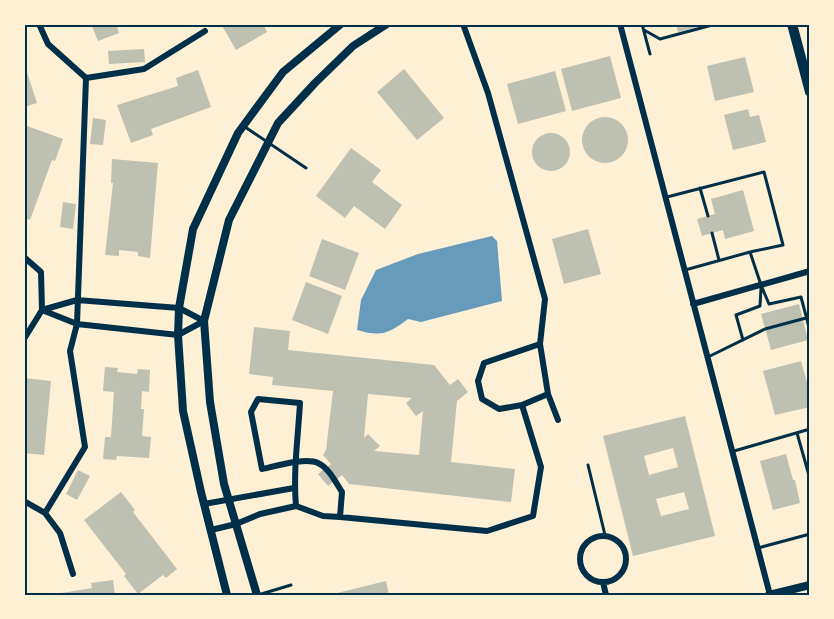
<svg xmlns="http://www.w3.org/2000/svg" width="834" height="619" viewBox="0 0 834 619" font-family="'Exo 2',sans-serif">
  <rect width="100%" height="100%" fill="#fdf0d5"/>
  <!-- water -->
  <path fill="#669bbc" d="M492 236 497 241 502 301 421 322 408 319C388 334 381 337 357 330L361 300 376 270 418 254Z"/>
  <!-- building -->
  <path fill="#bec0b2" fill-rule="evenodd" d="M91 24H116L119 33 98 41Z
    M221 24H263L267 32 236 50Z
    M676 24H706V25L678 32Z
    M144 49 145 62 109 64 108 51Z
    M610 56 621 98 572 111 561 69Z
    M745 57 754 92 715 101 707 66Z
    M24 63 37 103 24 107Z
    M404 69 444 118 417 140 377 92Z
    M198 70 211 107 151 129 153 135 131 143 117 105 178 86 176 78Z
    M555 71 566 111 518 124 507 84Z
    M748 109 750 117 759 115 766 142 733 150 724 115Z
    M582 140a23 23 0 1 1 46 0a23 23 0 1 1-46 0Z
    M93 118 106 120 103 145 90 144Z
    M27 126 63 139 55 161 52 160 30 220 24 218V133Z
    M532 152a19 19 0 1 1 38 0a19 19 0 1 1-38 0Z
    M351 148 381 170 372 182 402 205 385 229 354 206 345 218 316 196Z
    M112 159 158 163 150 258 138 256V252L119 250V256L105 255 113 183H111Z
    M743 190 754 231 725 239 723 230 702 236 697 219 715 214 711 199Z
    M63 202 76 204 73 229 60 227Z
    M588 229 601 274 564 284 552 239Z
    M322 239 359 253 345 290 309 276Z
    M306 282 342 296 328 334 292 320Z
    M799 304 808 340 771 350 761 314Z
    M254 327 290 331 288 350 434 365 450 385 458 379 468 392 457 401 451 462 515 469 511 502 349 484 342 475 328 486 318 474 331 464 323 455 326 450 333 391 272 385 273 377 249 374ZM368 394 412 398 406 403 416 416 423 411 419 455 374 451 380 446 368 434 364 438Z
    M801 361 810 393V407L775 415 763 371Z
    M105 367 118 368 117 372 137 374 138 369 150 370 149 392 142 391 141 409H144L142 436 151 437 149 458 117 456 116 460 103 459 105 437H111L114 392 103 391Z
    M24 378 51 381 44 455 24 453Z
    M685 416 715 536 633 556 603 436ZM673 448 678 467 649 475 644 456ZM684 492 689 509 661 516 656 499Z
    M786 454 793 480H795L800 503 773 510 760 461Z
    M78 470 90 476 77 500 66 494Z
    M121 492 135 510 133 512 177 569 166 578 163 575 138 594 124 576 126 574 84 520Z
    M113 580 115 595H49L92 588 91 583Z
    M386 581 389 595H333V594Z"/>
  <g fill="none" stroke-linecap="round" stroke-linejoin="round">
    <!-- service -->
    <path stroke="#003049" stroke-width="3" d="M642 24 650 54
      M644 30 660 39 716 24
      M245 127 306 168
      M700 188 708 216
      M667 197 764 172 783 245 750 252
      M712 233 719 260
      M685 270 750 252 761 285 769 304 801 297 810 331
      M743 340 736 315 760 306 761 288
      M708 357 765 329 806 318
      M797 433 810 479
      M734 451 810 429
      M588 465 605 535
      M758 548 810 534
      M258 595 291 585"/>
    <!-- minor -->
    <path stroke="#003049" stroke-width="6" d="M39 24 48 44 86 78 144 69 205 31
      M463 24 488 93 545 299 540 344 548 394 558 420
      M620 24 770 595
      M24 257 41 272 42 310 24 339
      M693 304 810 271
      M42 310 77 324 178 335 204 321
      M42 310 77 300 179 308 204 321
      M540 344 484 363 478 381 482 399 499 409 522 405 548 394
      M24 501 45 513 60 533 73 574
      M204 504 294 488
      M45 513 85 447 70 351 77 324 86 78
      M340 517 487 531 533 516 541 467 522 405
      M211 530 236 524 260 514 296 506 323 516 340 517 342 492C336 483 329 468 318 463 306 457 276 466 262 469L251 412 258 399 300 403C298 437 293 472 296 506
      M580 559a23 23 0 1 1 46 0a23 23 0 1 1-46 0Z
      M603 582 606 595"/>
    <!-- tertiary -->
    <path stroke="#003049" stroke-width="8" d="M227 595 201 492 183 411 178 335 179 308 193 229 238 133 283 72 341 24
      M257 595 224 484 210 402 204 321 229 220 278 123 315 83 353 46 387 24"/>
    <!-- secondary -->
    <path stroke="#003049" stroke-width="8" d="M769 595 810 585"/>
    <!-- trunk -->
    <path stroke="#003049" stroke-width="10" d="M792 24 810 92"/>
  </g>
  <!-- border -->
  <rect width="834" height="619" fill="none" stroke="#fdf0d5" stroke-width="51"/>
  <rect x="26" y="26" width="782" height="568" fill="none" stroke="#003049" stroke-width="2"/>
</svg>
